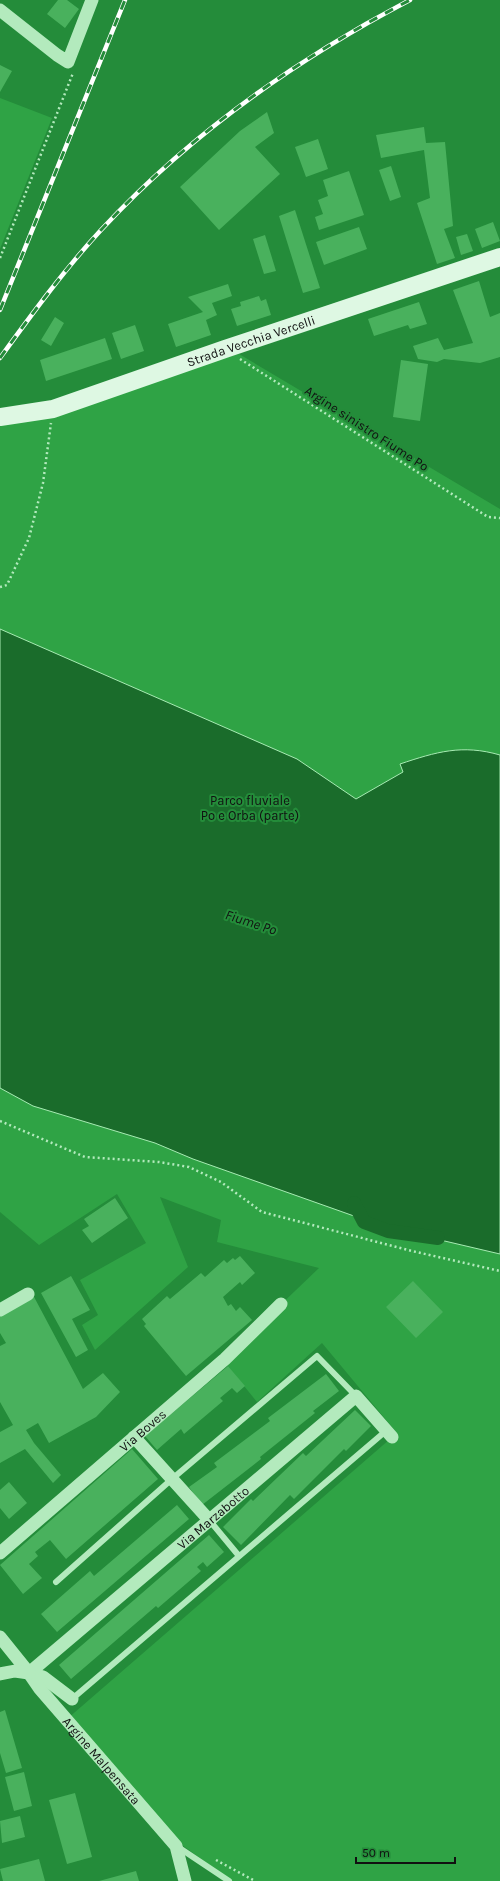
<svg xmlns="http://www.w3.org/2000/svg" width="500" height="1881" viewBox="0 0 500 1881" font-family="Karla,sans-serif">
  <rect width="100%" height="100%" fill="#248c3a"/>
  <!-- green -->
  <path fill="#2fa345" d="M0 98 52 118 0 249Z
    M239 354 500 509V1881H232L175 1840 67 1719 397 1433 322 1343 257 1402 223 1360 319 1268 217 1242 221 1220 160 1197 188 1267 95 1350 82 1325 98 1315 80 1280 146 1243 117 1194 39 1245 0 1212V416Z"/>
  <!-- water -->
  <path fill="#1a6c2b" stroke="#a7ebb3" d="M0 629 297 759 356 799 403 772 400 764C436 752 462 744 500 755V1254L385 1227 193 1159 155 1143 33 1106 0 1088Z"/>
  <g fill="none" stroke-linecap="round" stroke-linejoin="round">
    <!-- canal -->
    <path stroke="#1a6c2b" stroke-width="14" d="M354 1203 364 1222 388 1231 438 1238"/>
  </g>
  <!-- building -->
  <path fill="#49b15d" d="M58 0H67L79 9 65 28 47 14Z
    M0 65 12 71 0 92Z
    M267 112 274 133 255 147 280 174 219 230 180 187 240 131Z
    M424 127 426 143 445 142 453 226 444 229 455 258 437 264 417 203 430 198 424 150 381 158 376 135Z
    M318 139 328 169 306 177 295 147Z
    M391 166 401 197 390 201 379 170Z
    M349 171 364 215 319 230 315 217 323 214 318 200 328 196 323 180Z
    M295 210 320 288 303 293 279 216Z
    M493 222 500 241 482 248 475 229Z
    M359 227 367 249 324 265 316 242Z
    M467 234 473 251 461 255 456 237Z
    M265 235 276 271 264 274 253 239Z
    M479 281 490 317 500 313V357L480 363 444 359 437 362 418 359 413 346 438 338 444 350 473 343 453 290Z
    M228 284 232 296 212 303 217 315 206 320 211 335 176 347 168 324 203 312 188 297Z
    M259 296 261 301 266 299 271 315 237 326 231 309 241 306 240 302Z
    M419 302 427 324 410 329 408 325 374 336 368 319Z
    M55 317 64 323 51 346 41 340Z
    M135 325 144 351 121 359 112 333Z
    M105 338 112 359 46 381 40 360Z
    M401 360 428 364 420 421 393 417Z
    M115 1198 128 1218 92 1243 82 1230 89 1226 84 1219Z
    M240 1256 255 1273 242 1285 240 1282 223 1297 228 1306 231 1304 236 1311 240 1307 252 1320 186 1376 144 1326 146 1324 142 1319 167 1296 170 1299 201 1273 205 1277 224 1260 227 1263 233 1258 235 1260Z
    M71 1276 90 1310 72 1319 88 1350 76 1357 41 1293Z
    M413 1281 443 1312 416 1338 386 1307Z
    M33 1295 83 1389 103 1373 120 1392 96 1417 49 1443 38 1423 26 1430 34 1443 61 1475 53 1483 25 1449 0 1463V1432L13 1425 0 1402V1346L6 1343 0 1333V1313Z
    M228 1366 245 1386 237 1393 232 1388 220 1398 223 1401 184 1434 181 1429 157 1450 145 1436Z
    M326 1374 339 1391 313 1411 315 1413 260 1457 261 1459 202 1505 189 1487 217 1467 214 1463 270 1421 268 1418Z
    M355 1410 371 1426 346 1451 344 1449 294 1499 290 1495 241 1545 223 1527 251 1499 253 1501 303 1453 306 1456Z
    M132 1449 158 1479 66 1559 50 1540 35 1552 38 1556 29 1564 42 1578 23 1594 0 1565Z
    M9 1482 27 1503 9 1519 0 1508V1490Z
    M177 1505 189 1519 57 1632 41 1614 90 1571 94 1576Z
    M209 1535 224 1552 207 1567 203 1562 197 1567 201 1571 158 1608 156 1606 71 1679 59 1665Z
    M5 1710 22 1768 6 1773 0 1753V1712Z
    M24 1772 32 1806 14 1811 5 1777Z
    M75 1793 92 1857 67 1864 49 1800Z
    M20 1816 25 1837 2 1843 0 1821Z
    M39 1859 45 1881H3L0 1869Z
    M136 1871 139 1881H99Z"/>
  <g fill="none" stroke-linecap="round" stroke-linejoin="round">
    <!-- path -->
    <path stroke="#b3eabd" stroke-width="2.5" stroke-dasharray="2 3" stroke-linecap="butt" d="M0 258 73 73
      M240 359 488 517 500 518
      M0 587 7 585 29 538 43 483 51 423
      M0 1121 85 1157 159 1162 189 1167 221 1182 262 1212 412 1251 500 1271
      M216 1860 255 1881"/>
    <!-- lane -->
    <path stroke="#b3eabd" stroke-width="6" d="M210 1521 239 1556
      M56 1582 172 1479 317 1356 356 1396
      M72 1699 387 1430
      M178 1847 229 1881"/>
    <!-- street -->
    <g stroke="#b3eabd" stroke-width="13">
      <path d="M0 10 57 55 68 62 92 0"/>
      <path d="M0 1310 28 1294"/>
      <path d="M134 1437 210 1521"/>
      <path id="s1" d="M0 1553 225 1359 281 1304"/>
      <path d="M0 1637 29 1673 43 1677 72 1699"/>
      <path id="s2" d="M29 1673 356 1396 392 1437"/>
      <path id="s3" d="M29 1673 40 1689 176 1846 185 1881"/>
      <path d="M0 1674 15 1671 29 1673"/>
    </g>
    <!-- secondary -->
    <path stroke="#def8e3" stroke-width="18" id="s4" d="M0 417 53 409 225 349 500 257"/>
    <!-- rail casing -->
    <g stroke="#fff" stroke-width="4.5">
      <path id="rail" d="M0 310 125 0
        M0 358C32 314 64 270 101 230 190 134 295 60 410 0"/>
    </g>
    <!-- rail -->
    <use href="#rail" stroke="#248c3a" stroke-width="3" stroke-dasharray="9" stroke-linecap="butt"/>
  </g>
  <g text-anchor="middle" stroke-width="4" stroke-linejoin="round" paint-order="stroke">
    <!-- street labels -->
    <g font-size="13" fill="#111" stroke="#248c3a">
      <text dy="5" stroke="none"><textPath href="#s4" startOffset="263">Strada Vecchia Vercelli</textPath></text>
      <text transform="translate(367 428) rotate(33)" y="5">Argine sinistro Fiume Po</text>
      <text dy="5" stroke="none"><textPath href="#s1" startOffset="188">Via Boves</textPath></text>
      <text dy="5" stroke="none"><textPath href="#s2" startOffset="241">Via Marzabotto</textPath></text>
      <text dy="5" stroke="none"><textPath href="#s3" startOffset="114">Argine Malpensata</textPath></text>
    </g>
    <!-- park labels -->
    <g font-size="13" fill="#111" stroke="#248c3a">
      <text x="250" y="805">Parco fluviale<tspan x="250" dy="15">Po e Orba (parte)</tspan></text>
    </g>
    <!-- water labels -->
    <g font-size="14" font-style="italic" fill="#111" stroke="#248c3a">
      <text transform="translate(251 922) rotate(18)" y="5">Fiume Po</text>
    </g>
  </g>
  <!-- scale -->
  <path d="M356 1857v6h99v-6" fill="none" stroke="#111111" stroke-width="2"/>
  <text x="362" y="1857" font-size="12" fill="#111111" stroke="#248c3a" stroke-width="3" paint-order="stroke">50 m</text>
</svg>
